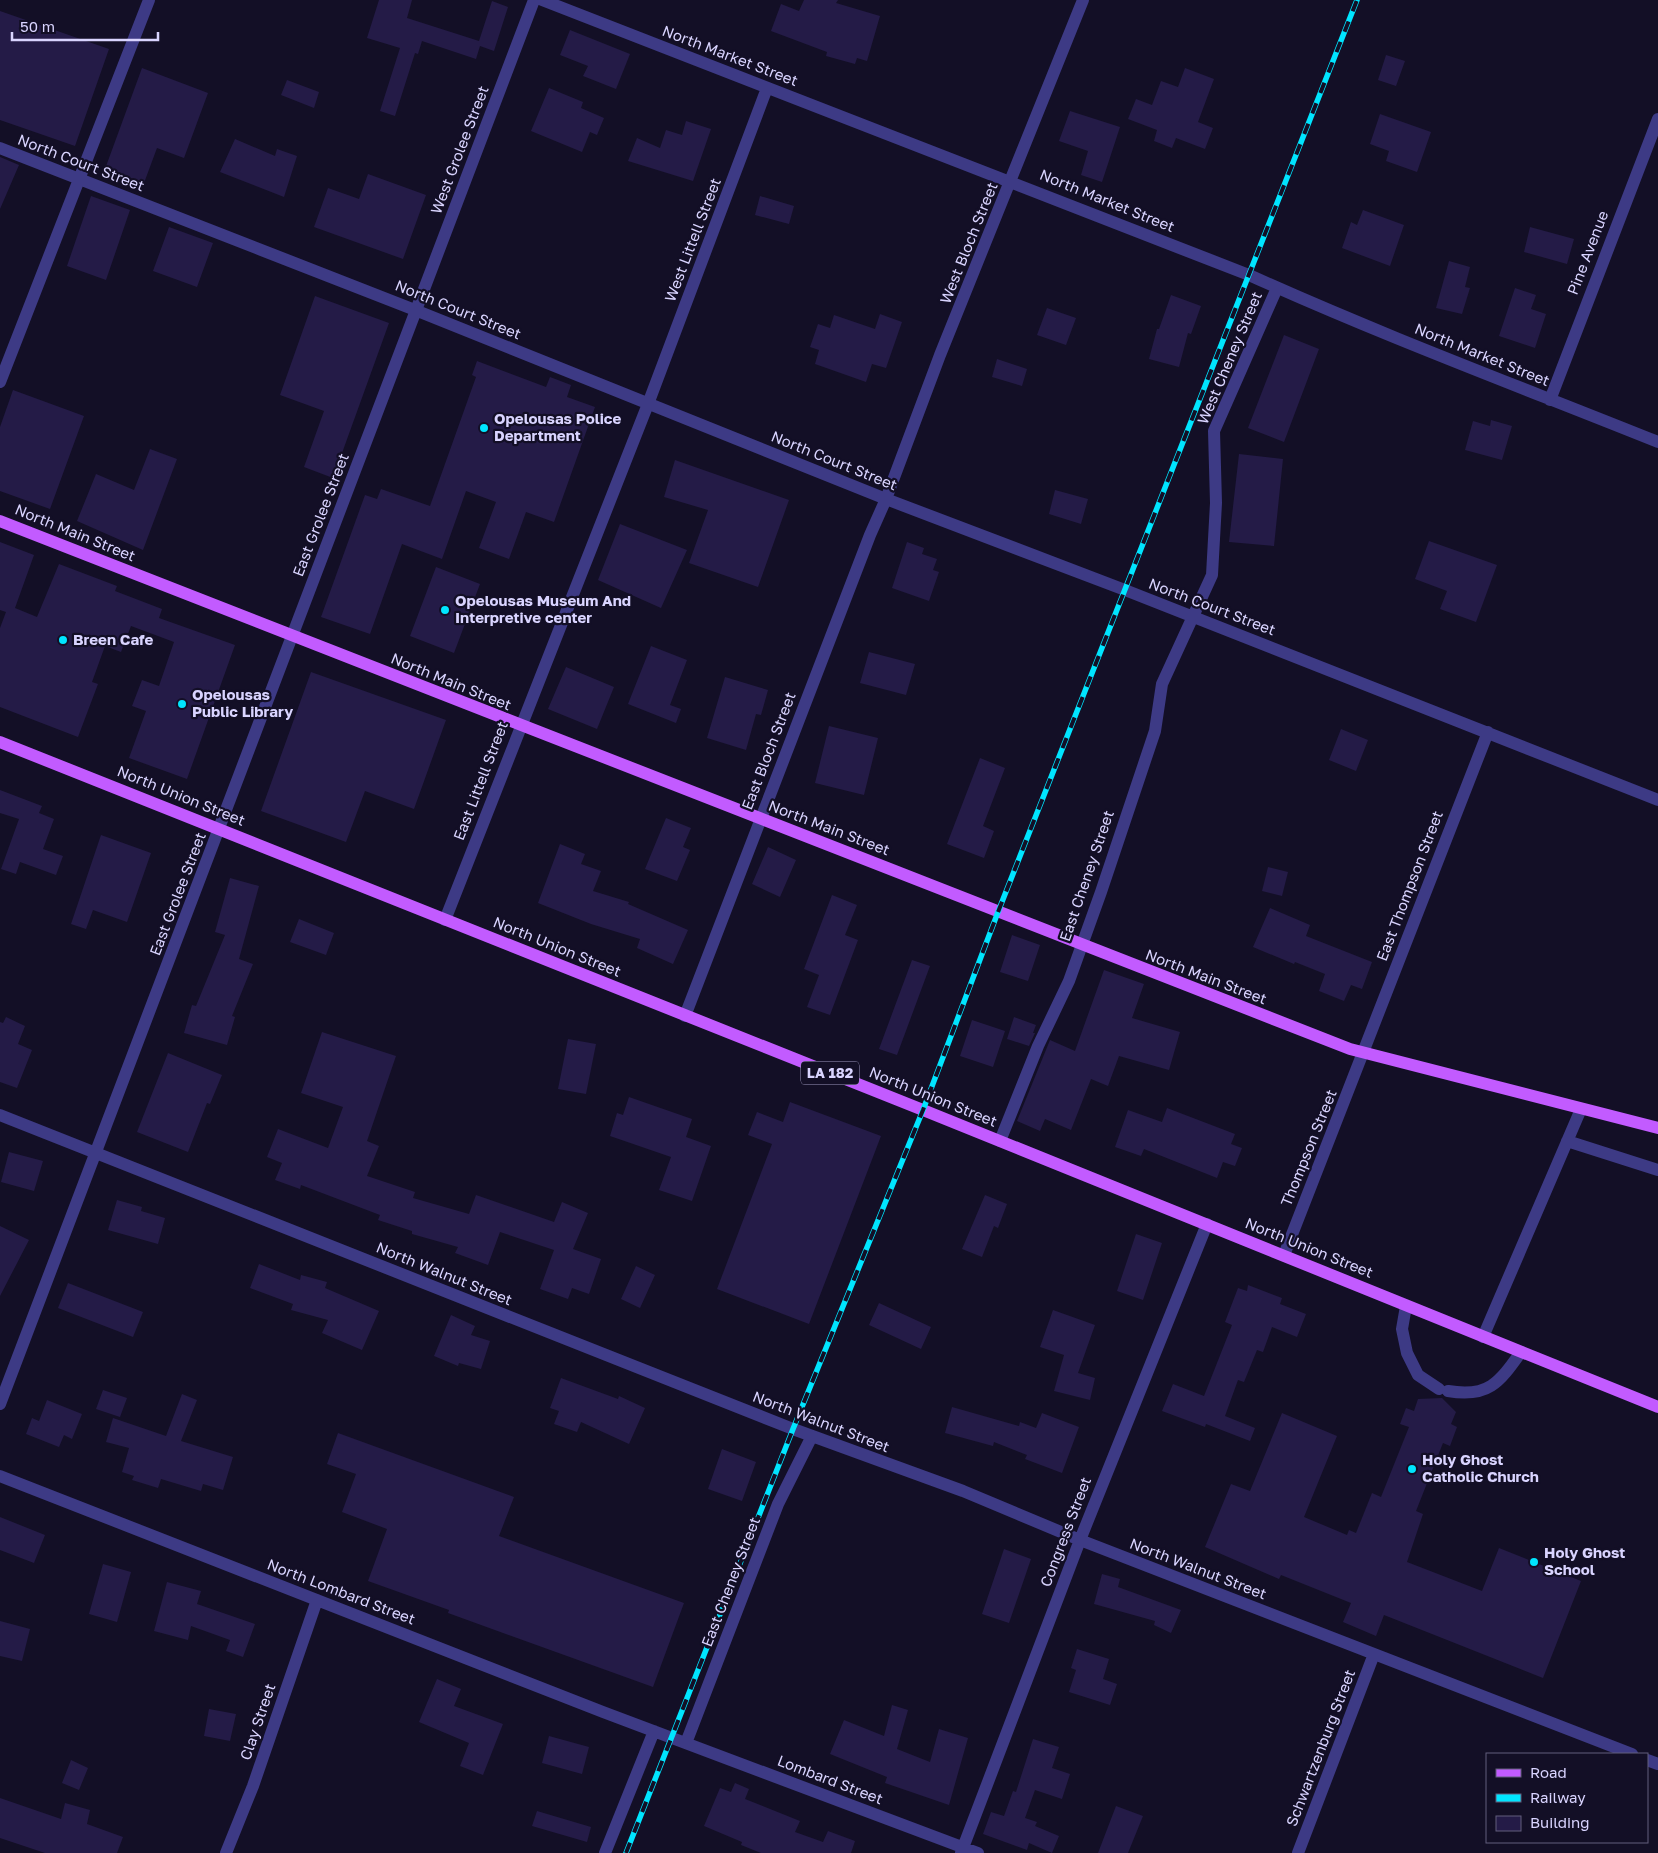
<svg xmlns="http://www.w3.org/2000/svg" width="1658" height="1853" viewBox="0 0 1658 1853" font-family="'Golos Text',sans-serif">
  <rect width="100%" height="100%" fill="#130f26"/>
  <!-- building -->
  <path fill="#241b47" d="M379 0H412L407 18 479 41 492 1 508 7 494 51 480 46 476 59 422 41 418 54 415 53 395 116 380 111 400 48 367 38Z
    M804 0H838L836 3 880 16 867 61 857 58 855 64 826 56 827 52 771 31 781 4 799 11Z
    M0 11 109 49 75 146 0 120Z
    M570 30 630 54 616 89 583 76 588 66 560 55Z
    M1386 55 1405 61 1396 86 1378 80Z
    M142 68 208 93 184 158 157 148 144 183 105 169Z
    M1185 68 1214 79 1198 122 1213 128 1205 149 1176 138 1172 148 1154 141 1157 130 1128 119 1136 99 1152 105 1161 81 1178 87Z
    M287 80 319 92 314 108 281 95Z
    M549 88 583 102 581 108 604 118 597 135 590 132 582 152 531 131Z
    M1070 111 1120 127 1102 182 1081 175 1088 151 1059 141Z
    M1380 114 1431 132 1417 172 1386 161 1389 151 1370 144Z
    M686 121 711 129 693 181 628 161 637 138 660 148 666 130 682 135Z
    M235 139 275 156 277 149 297 156 284 197 220 172Z
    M0 157 19 165 0 209Z
    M368 174 426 195 403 259 314 227 328 188 359 199Z
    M91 196 130 210 106 280 67 266Z
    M760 196 794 206 789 224 755 215Z
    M1363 210 1404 225 1390 266 1342 248 1351 222 1357 225Z
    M169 227 213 243 197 287 153 271Z
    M1530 227 1574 239 1567 264 1524 252Z
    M1449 261 1470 267 1465 287 1470 288 1462 314 1436 308Z
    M1515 288 1536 295 1531 309 1546 314 1535 348 1499 336Z
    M1171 295 1201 306 1191 334 1188 333 1179 367 1149 359 1157 329H1159Z
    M315 296 389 323 333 478 304 467 324 411 280 395Z
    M1047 308 1076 318 1066 345 1037 335Z
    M880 314 902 322 886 368 872 364 866 382 815 364 819 350 810 347 818 324 830 328 834 315 875 329Z
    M1284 335 1319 349 1284 442 1248 428Z
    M997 359 1027 369 1022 386 992 377Z
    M477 361 546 387 550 377 571 385 567 397 595 407 554 522 526 512 509 559 479 548 496 502 466 491 442 559 402 544 370 634 321 617 365 495 377 499 381 489 430 506 476 377 472 375Z
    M13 390 84 416 50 509 0 491V427Z
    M1491 420 1512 426 1502 460 1465 450 1473 421 1490 426Z
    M150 449 177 459 143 550 77 521 96 474 134 490Z
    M1239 454 1283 459 1274 546 1229 542Z
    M675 460 789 500 758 587 689 563 708 510 664 497Z
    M1055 490 1088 499 1081 524 1049 514Z
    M620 524 687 550 661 608 598 580Z
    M1429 541 1497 565 1476 622 1440 609 1447 591 1415 579Z
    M0 542 34 555 15 608 37 617 59 564 117 586 115 591 162 609 159 618 235 645 187 779 129 758 146 711 132 706 142 680 159 686 174 642 131 626 121 652 105 646 92 682 98 684 78 737 0 707V628L6 612 0 610Z
    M907 542 924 548 922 554 937 559 933 570 939 572 929 601 892 588Z
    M436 567 480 584 454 653 410 636Z
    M651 646 687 660 670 705 681 709 676 723 628 704Z
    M869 652 915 664 906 695 860 683Z
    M566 667 614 687 597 729 548 709Z
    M311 672 446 720 414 809 365 791 346 842 261 811Z
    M725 677 768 690 761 715 756 714 746 750 707 738Z
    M829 726 878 738 864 795 815 783Z
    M1341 729 1368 740 1356 771 1329 760Z
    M980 758 1005 768 983 826 994 831 984 858 947 844Z
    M0 790 42 806 39 813 54 819 43 849 63 856 56 875 20 862 16 874 1 869 19 819 0 813Z
    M666 818 691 828 683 847 690 850 677 881 645 869Z
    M101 835 151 853 127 922 93 910 86 929 71 924Z
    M560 844 585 854 581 864 601 871 593 891 629 902 628 904 688 930 673 964 637 948 640 939 591 924 538 903Z
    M768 847 796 860 780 897 752 884Z
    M1268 867 1288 872 1282 896 1262 891Z
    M230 878 259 886 239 959 253 964 232 1016 235 1017 227 1045 184 1033 192 1005 196 1006 225 935 215 932Z
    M832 895 857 905 845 935 858 940 830 1015 807 1007 819 975 804 969Z
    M1270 908 1310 925 1306 936 1372 962 1362 989 1351 985 1344 1001 1319 991 1325 974 1295 962 1294 964 1253 947Z
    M299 919 334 933 326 955 290 942Z
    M1012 935 1040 945 1028 981 1000 972Z
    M912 960 930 966 897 1055 879 1049Z
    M1104 970 1144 984 1132 1018 1180 1032 1169 1070 1119 1056 1108 1086 1091 1079 1071 1130 1045 1119 1040 1131 1017 1121 1050 1040 1075 1051Z
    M6 1017 25 1026 18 1044 32 1050 17 1088 0 1082V1022L3 1023Z
    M1014 1017 1036 1025 1033 1033H1035L1029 1046 1007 1039Z
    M972 1020 1005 1031 993 1067 960 1056Z
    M322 1032 396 1056 367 1141 379 1146 367 1176 415 1192 413 1198 469 1214 476 1195 554 1222 562 1202 588 1213 573 1249 601 1259 589 1294 572 1288 568 1299 540 1289 554 1250 500 1232 488 1265 455 1253 458 1247 412 1234V1231L378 1220 380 1215 301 1185 300 1189 275 1180 282 1163 267 1157 278 1129 328 1148 343 1107 301 1093Z
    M568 1039 596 1044 586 1094 558 1089Z
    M168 1053 222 1075 210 1104 207 1103 188 1152 137 1132Z
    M629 1097 692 1119 686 1137 711 1146 692 1201 659 1190 671 1157 610 1136 617 1113 623 1115Z
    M790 1102 881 1136 809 1324 717 1289 772 1144 748 1135 757 1112 783 1122Z
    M1167 1108 1235 1134 1231 1144 1242 1148 1235 1166 1223 1162 1217 1178 1144 1149 1141 1156 1115 1147 1128 1110 1162 1122Z
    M9 1152 43 1161 34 1191 1 1182Z
    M985 1195 1007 1204 998 1228 994 1226 982 1257 962 1249Z
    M117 1200 142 1207 141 1211 165 1218 158 1244 108 1230Z
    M0 1226 29 1240 0 1296Z
    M1136 1234 1162 1243 1143 1300 1117 1291Z
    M259 1264 300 1280 301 1275 327 1282 325 1288 379 1311 362 1350 322 1333 328 1320 291 1310 293 1304 250 1288Z
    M636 1266 655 1275 640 1308 621 1299Z
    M68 1283 143 1312 133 1337 58 1308Z
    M1248 1285 1282 1298 1280 1304 1306 1314 1297 1337 1272 1327 1263 1352 1257 1350 1244 1382 1238 1380 1225 1416 1255 1428 1250 1441 1206 1424 1205 1427 1162 1411 1173 1384 1204 1396 1232 1325 1225 1322 1238 1288 1247 1291Z
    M879 1303 931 1327 921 1349 869 1325Z
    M1053 1310 1095 1325 1078 1373 1095 1378 1090 1400 1054 1391 1064 1355 1040 1347Z
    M451 1315 475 1326 471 1335 490 1341 481 1369 459 1363 458 1366 434 1356Z
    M561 1378 618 1399 619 1396 645 1408 629 1444 581 1422 577 1432 554 1424 559 1411 550 1408Z
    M103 1390 127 1398 120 1417 96 1409Z
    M182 1394 197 1400 181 1441 233 1457 223 1490 203 1484 201 1491 161 1479 158 1488 132 1480 134 1476 122 1472 129 1448 106 1442 113 1418 166 1436Z
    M1442 1398 1456 1412 1451 1424 1457 1427 1450 1446 1443 1443 1416 1511 1423 1514 1407 1562 1482 1591 1499 1548 1581 1581 1543 1678 1384 1615 1376 1636 1343 1622 1351 1603 1281 1575 1279 1579 1205 1547 1231 1484 1250 1491 1282 1413 1337 1436 1304 1517 1347 1535 1349 1530 1356 1533 1372 1493 1381 1497 1409 1427 1400 1424 1406 1408 1414 1411 1418 1399Z
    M47 1400 82 1414 72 1439 64 1435 59 1447 26 1434 32 1418 39 1421Z
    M952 1407 1019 1426 1020 1422 1036 1428 1042 1413 1079 1427 1062 1473 1025 1459 1027 1455 994 1442 993 1446 945 1433Z
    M338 1433 514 1497 499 1536 684 1603 653 1687 448 1613 449 1610 368 1581 387 1529 342 1512 356 1474 327 1464Z
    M722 1449 756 1462 742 1501 708 1489Z
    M0 1517 45 1535 34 1563 0 1550Z
    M1004 1549 1031 1559 1009 1623 982 1614Z
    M103 1564 131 1572 117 1622 89 1614Z
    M1102 1574 1120 1579 1118 1587 1181 1610 1171 1633 1154 1625 1155 1621 1094 1604Z
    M167 1582 201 1591 197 1604 255 1624 243 1657 226 1651 230 1640 191 1626 188 1640 154 1631Z
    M0 1621 30 1629 22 1661 0 1656Z
    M1077 1649 1109 1659 1103 1679 1117 1684 1110 1705 1069 1692 1076 1670 1071 1668Z
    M437 1679 461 1689 454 1706 503 1724 483 1775 460 1766 469 1743 419 1722Z
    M892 1705 908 1710 897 1749 930 1762 939 1729 968 1738 949 1805 885 1783 887 1777 830 1754 844 1720 884 1736Z
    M209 1709 236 1714 230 1741 204 1736Z
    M549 1736 589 1747 582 1774 542 1763Z
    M1033 1739 1059 1747 1052 1768 1070 1774 1062 1799 1035 1790 1025 1818 1037 1822 1035 1826 1059 1836 1052 1853 1029 1843 1027 1850 983 1834 991 1812 1004 1816 1013 1791 1016 1792Z
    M71 1760 88 1768 79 1790 62 1783Z
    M735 1783 749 1789 745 1799 800 1821 795 1832 823 1842 828 1831 855 1841 851 1853H761L741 1845 742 1842 704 1826 720 1788 731 1792Z
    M0 1798 61 1819 65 1803 90 1810 87 1824 123 1837 117 1853H45L0 1838Z
    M1116 1806 1143 1816 1128 1853H1098Z
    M537 1811 591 1827 587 1842 532 1826Z"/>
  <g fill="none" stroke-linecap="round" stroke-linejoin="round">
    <!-- minor -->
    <path stroke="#3d3a85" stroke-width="12" d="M542 0 1249 275C1384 336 1521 387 1658 442
      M0 148 415 310 886 499 1125 590 1658 800
      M0 382 149 0
      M1550 400 1658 119
      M445 920 648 404 767 88
      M685 1016 870 535 886 499 940 355 1083 0
      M0 1115 793 1429 963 1491 1080 1540 1632 1754
      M1000 1141 1038 1046 1069 981 1101 892 1155 731 1162 684 1212 575 1216 503 1214 431 1277 288
      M1567 1141 1658 1170
      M1284 1255 1488 732
      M1406 1306 1402 1329 1407 1353 1418 1375 1439 1389
      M1483 1337 1581 1109
      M1448 1391C1488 1398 1499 1383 1521 1352
      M0 1404 534 0
      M0 1476 603 1712 978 1853
      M686 1743 778 1504 812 1436
      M1647 1760 1658 1764
      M226 1853 253 1786 317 1600
      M605 1853 654 1731
      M961 1853 1080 1540 1207 1224
      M1298 1853 1374 1654"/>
    <!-- major -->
    <path stroke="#c25bff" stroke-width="12" d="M0 521 1350 1049 1658 1128
      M0 742 923 1110 1658 1407"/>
    <!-- rail casing -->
    <g stroke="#00e5ff" stroke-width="5.5">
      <path id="rail" d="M626 1853 793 1429 923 1110 998 912 1357 0"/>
    </g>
    <!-- rail -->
    <use href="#rail" stroke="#130f26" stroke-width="4" stroke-dasharray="11" stroke-linecap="butt"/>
  </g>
  <!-- markers -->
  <g fill="#00e5ff" stroke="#130f26" stroke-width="2">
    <circle cx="484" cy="428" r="5"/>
    <circle cx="445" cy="610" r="5"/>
    <circle cx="63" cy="640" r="5"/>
    <circle cx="182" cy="704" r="5"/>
    <circle cx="1412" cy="1469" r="5"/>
    <circle cx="1534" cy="1562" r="5"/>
  </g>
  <g text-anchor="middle" stroke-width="4.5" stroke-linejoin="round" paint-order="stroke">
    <!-- shield labels -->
    <rect fill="#130f26" stroke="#9e99be" stroke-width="1" x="801" y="1061.5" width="58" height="23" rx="4"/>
    <g font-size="14" font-weight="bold" fill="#d9d4ff">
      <text x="830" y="1078">LA 182</text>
    </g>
    <!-- street labels -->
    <g font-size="15" fill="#d9d4ff" stroke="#130f26">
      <text transform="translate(730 56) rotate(21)" y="5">North Market Street</text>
      <text transform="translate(460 150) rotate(-69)" y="5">West Grolee Street</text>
      <text transform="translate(81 163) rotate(21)" y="5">North Court Street</text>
      <text transform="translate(1107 201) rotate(22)" y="5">North Market Street</text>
      <text transform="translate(693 240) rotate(-69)" y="5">West Littell Street</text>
      <text transform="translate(969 243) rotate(-68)" y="5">West Bloch Street</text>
      <text transform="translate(1588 253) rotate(-69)" y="5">Pine Avenue</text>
      <text transform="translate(458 310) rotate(22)" y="5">North Court Street</text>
      <text transform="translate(1482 355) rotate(22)" y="5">North Market Street</text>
      <text transform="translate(1230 358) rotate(-67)" y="5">West Cheney Street</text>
      <text transform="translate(834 461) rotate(22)" y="5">North Court Street</text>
      <text transform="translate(321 515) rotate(-69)" y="5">East Grolee Street</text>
      <text transform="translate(75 533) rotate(22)" y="5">North Main Street</text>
      <text transform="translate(1212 607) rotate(21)" y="5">North Court Street</text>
      <text transform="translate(451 682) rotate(22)" y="5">North Main Street</text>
      <text transform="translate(769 751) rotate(-69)" y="5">East Bloch Street</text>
      <text transform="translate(481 781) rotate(-69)" y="5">East Littell Street</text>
      <text transform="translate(181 796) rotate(22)" y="5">North Union Street</text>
      <text transform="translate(829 828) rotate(21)" y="5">North Main Street</text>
      <text transform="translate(1087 876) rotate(-71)" y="5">East Cheney Street</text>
      <text transform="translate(1410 886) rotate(-69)" y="5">East Thompson Street</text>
      <text transform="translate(178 894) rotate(-69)" y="5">East Grolee Street</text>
      <text transform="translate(557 947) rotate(22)" y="5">North Union Street</text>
      <text transform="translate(1206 977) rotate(21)" y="5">North Main Street</text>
      <text transform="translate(933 1097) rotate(22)" y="5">North Union Street</text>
      <text transform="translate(1309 1148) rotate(-68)" y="5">Thompson Street</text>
      <text transform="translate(1309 1248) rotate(22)" y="5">North Union Street</text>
      <text transform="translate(444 1274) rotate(22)" y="5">North Walnut Street</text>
      <text transform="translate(821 1422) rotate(21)" y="5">North Walnut Street</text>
      <text transform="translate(1066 1532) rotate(-69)" y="5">Congress Street</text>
      <text transform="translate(1198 1569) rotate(21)" y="5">North Walnut Street</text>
      <text transform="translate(731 1582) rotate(-69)" y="5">East Cheney Street</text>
      <text transform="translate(341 1592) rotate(21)" y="5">North Lombard Street</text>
      <text transform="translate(258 1722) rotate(-71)" y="5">Clay Street</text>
      <text transform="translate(1321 1748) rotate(-69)" y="5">Schwartzenburg Street</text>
      <text transform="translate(830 1780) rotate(21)" y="5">Lombard Street</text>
    </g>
    <!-- poi labels -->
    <g font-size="15" font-weight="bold" fill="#d9d4ff" stroke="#130f26" text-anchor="start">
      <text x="494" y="424">Opelousas Police<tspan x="494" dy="17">Department</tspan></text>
      <text x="455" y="606">Opelousas Museum And<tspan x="455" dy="17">Interpretive center</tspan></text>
      <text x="73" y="645">Breen Cafe</text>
      <text x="192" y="700">Opelousas<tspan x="192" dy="17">Public Library</tspan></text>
      <text x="1422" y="1465">Holy Ghost<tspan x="1422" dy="17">Catholic Church</tspan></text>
      <text x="1544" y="1558">Holy Ghost<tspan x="1544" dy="17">School</tspan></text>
    </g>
  </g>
  <!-- legend -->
  <rect x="1486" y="1753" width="162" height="90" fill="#130f26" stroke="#625e7d"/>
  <rect x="1496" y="1769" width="25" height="8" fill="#c25bff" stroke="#625e7d"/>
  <text x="1530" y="1778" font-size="15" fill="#d9d4ff">Road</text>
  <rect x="1496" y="1794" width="25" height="8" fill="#00e5ff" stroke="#625e7d"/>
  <text x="1530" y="1803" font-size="15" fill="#d9d4ff">Railway</text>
  <rect x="1496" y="1816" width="25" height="15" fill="#241b47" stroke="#625e7d"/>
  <text x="1530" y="1828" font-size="15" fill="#d9d4ff">Building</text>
  <!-- scale -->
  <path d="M12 32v8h146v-8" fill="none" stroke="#d9d4ff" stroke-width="2.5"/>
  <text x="20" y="32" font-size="15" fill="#d9d4ff" stroke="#130f26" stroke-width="4" paint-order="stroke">50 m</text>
</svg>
